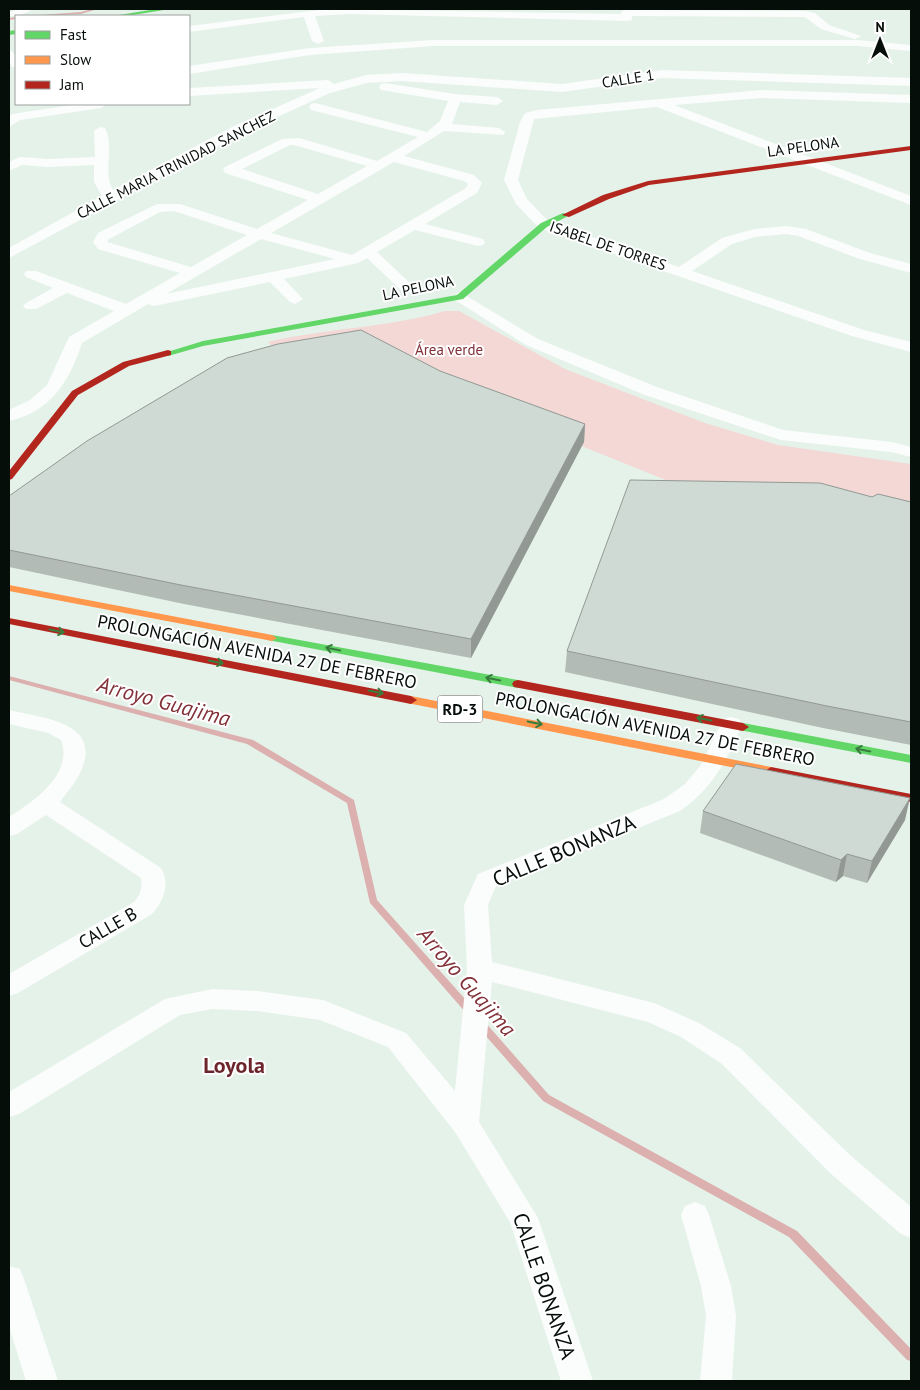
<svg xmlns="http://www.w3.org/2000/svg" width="920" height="1390" viewBox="0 0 920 1390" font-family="'PT Sans',sans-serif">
  <rect width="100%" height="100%" fill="#e5f2ea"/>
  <!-- green -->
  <path fill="#f3d8d5" d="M445 311H459L565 369 705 423 778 445 911 464V524L720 502 443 390 289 362 268 342C326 328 387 328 445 311Z"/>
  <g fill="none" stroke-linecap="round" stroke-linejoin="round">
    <!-- stream -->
    <path fill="#dbb0ae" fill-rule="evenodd" d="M92 9H98L81 14 39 16 41 15 81 12Z
      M16 17V19L9 20V18Z
      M9 676 253 740 354 800 377 900 473 1008 475 1011 473 1014 470 1015 467 1014 370 903 347 803 247 744 9 680Z
      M481 1020 484 1021 549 1095 797 1231 911 1349V1361L907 1360 789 1237 543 1101 478 1027 476 1024 478 1021Z"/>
    <!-- street -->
    <path fill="#fbfdfc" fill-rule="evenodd" d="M18 9H34L18 16H10V12Z
      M327 9 621 14 622 11 626 10 805 11 815 13 829 25 861 36 855 39 821 29 805 17 632 16V20L628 21 349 14 315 16 324 41 318 44 312 41 304 17 189 32V26Z
      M433 40H857L911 45V51L857 46H433L310 55 189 74V66L310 48Z
      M9 49 16 55V67H12L9 62Z
      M662 70 911 78V86L662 78 562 92 402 81 367 83 330 93 242 133 9 258V248L102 196 94 182V165L48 167 22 165 9 171V162L20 157 48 159 95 157 94 131 100 127 105 128C115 146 102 172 113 190L232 127 320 88 189 96V88L328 80 334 84 366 75 402 73 562 84Z
      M385 83 455 94 497 97 503 101 497 105 460 102 452 124 499 128 505 132 504 135 444 131 404 156 474 175 482 183 477 193 425 224 483 239 485 242 483 245 478 246 415 230 377 252 413 286 416 289 413 292H403L367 258 358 263 284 279 303 299 295 304 290 302 270 282 154 306 148 304 82 343C70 380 51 412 9 421V410L30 400 47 385 69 337 114 311 67 293 36 309H26L23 306 26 303 53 288 26 277 24 274 26 271H36L126 304 180 273 98 249 93 242 98 233 157 204H180L257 229 308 200 225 173 223 170 225 167 282 139 299 138 377 161 418 137 311 110 309 107 311 104 315 103 427 132 440 121 448 101 381 90 379 87 381 84ZM290 145H294L367 166 318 194 242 169ZM394 162 464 181 468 184 466 188 352 255 271 233ZM174 211 247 235 191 267 107 242 109 239 160 212ZM261 239 335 259 166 294Z
      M761 90 911 95V103L761 98 674 105 911 196V205L657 107 534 119 518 180 527 199 549 222 679 267 722 238 754 229 787 226 806 229 870 253 911 264V273L860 259 798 236 787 234 755 237 732 244 692 271 864 330 911 342V352L852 336 539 228 516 204 504 180 520 122 525 113 537 110Z
      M78 104H107L101 108 20 120 9 127V117L12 114Z
      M460 292 538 339 657 387 783 430 892 442 911 447V457L891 452 781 440 645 395 526 345 455 300 452 297Z
      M9 710C42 718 105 722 80 773 75 784 66 793 60 802L161 868C171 884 163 902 152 914L18 993 9 996V974L134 902C141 894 142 888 141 878L46 815 17 834 9 836V817C33 802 74 774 61 740L48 733 9 724Z
      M731 717 739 719 742 724C728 759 712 789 680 811L496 886 488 905 492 962 654 1003 699 1023 740 1048 850 1155 911 1207V1238L901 1234 830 1173 722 1064 681 1037 648 1022 492 982 479 1122 538 1218 593 1381H561L510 1222 455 1132 388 1047 320 1020 257 1011 212 1009 180 1015 19 1114 9 1117V1092L165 999 212 989 257 991 323 1000 406 1033 455 1091 467 969 464 905 478 874 664 799 685 784 701 765 723 719Z
      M695 1202 705 1206 709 1215 731 1286 736 1316 732 1381H700L706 1316 701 1286 681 1215 685 1206Z
      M9 1266 20 1269 24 1279 58 1381H26L9 1326Z"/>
    <!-- fast -->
    <path fill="#63d668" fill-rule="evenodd" d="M156 9H170L127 16H113Z
      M16 30V34L9 35V31Z
      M563 213 570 215 547 227 463 299 203 346 168 356 164 353 203 341 457 295 541 223Z
      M272 635 518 680 524 684 518 688 268 640 267 638Z
      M743 723 911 755V763L739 730 737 727 739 724Z"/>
    <!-- slow -->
    <path fill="#ff974d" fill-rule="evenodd" d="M9 585 272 635 277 638 272 641 9 591Z
      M411 696 771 767 777 771 771 775 407 703 405 700Z"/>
    <!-- jam -->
    <path fill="#b3261e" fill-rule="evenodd" d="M911 146V150L649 185 609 199 569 217 562 215 603 195 648 181Z
      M168 350 171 351V355L129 366 78 395 12 479 9 480V471L72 391 123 362Z
      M9 618 411 696 417 700 411 704 9 624Z
      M518 680 743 723 749 727 743 731 514 687 512 684 514 681Z
      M771 767 911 794V802L767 774 765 771Z"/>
  </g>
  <!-- wall -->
  <path fill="#b3bbb6" d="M440 371 585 424 584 442 471 658 184 604 9 567V496Z
    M872 497 911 502V745L823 728 565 672 567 651Z
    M703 811 905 820 867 883 843 876 836 882 700 833Z"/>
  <!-- shaded-wall -->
  <path fill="#929994" d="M585 424 584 442 471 658V639Z
    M910 798 905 820 867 883 872 861Z
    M847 854 843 876 836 882 841 860Z"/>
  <!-- building -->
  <path fill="#d0dad4" stroke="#929994" d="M361 330 440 371 585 424 471 639 181 585 9 550V496L87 441 227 358 278 344Z
    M630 480 820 483 872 497 878 494 911 502V722L827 706 567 651Z
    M736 764 910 798 872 861 847 854 841 860 703 811Z"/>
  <!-- one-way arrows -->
  <defs><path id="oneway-shaft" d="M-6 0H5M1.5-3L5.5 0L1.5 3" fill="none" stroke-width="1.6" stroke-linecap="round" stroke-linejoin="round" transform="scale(1.25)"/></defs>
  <g stroke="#397c3e">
    <use href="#oneway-shaft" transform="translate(57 631) rotate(11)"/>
    <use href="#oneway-shaft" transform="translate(333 649) rotate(-169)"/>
    <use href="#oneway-shaft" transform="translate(216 662) rotate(11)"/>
    <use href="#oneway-shaft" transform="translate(493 679) rotate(-169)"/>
    <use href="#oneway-shaft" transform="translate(376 692) rotate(11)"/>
    <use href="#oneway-shaft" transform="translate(704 719) rotate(-169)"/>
    <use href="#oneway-shaft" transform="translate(535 723) rotate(11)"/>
    <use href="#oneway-shaft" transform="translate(863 750) rotate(-169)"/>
  </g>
  <g text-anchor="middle" stroke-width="4" stroke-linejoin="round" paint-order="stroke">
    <!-- far-street labels -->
    <g font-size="15" fill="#060e0a" stroke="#fff">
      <text transform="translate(628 79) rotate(-9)" y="5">CALLE 1</text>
      <text transform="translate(803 147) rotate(-8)" y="5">LA PELONA</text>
      <text transform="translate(176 165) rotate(-27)" y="5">CALLE MARIA TRINIDAD SANCHEZ</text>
      <text transform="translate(608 246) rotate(19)" y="5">ISABEL DE TORRES</text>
      <text transform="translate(418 288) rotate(-12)" y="5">LA PELONA</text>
    </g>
    <!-- far-park labels -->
    <g font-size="15" fill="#813037" stroke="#fff">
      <text x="449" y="355">Área verde</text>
    </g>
    <!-- shield labels -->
    <rect fill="#fff" stroke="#515654" stroke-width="1" x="437.5" y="695.5" width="45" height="27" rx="4"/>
    <g font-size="16" font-weight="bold" fill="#060e0a">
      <text x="460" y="715">RD-3</text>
    </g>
    <!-- street labels -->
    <g font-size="18" fill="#060e0a" stroke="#fff">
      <text transform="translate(257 652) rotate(11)" y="6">PROLONGACIÓN AVENIDA 27 DE FEBRERO</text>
      <text transform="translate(655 729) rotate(11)" y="6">PROLONGACIÓN AVENIDA 27 DE FEBRERO</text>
      <text transform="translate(108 928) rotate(-30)" y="6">CALLE B</text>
    </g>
    <!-- near-street labels -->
    <g font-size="21" fill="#060e0a" stroke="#fff">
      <text transform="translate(564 851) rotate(-23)" y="7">CALLE BONANZA</text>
      <text transform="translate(544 1286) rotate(71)" y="7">CALLE BONANZA</text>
    </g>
    <!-- near-water labels -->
    <g font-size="22" font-style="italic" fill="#823138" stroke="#fff">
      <text transform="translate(164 701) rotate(15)" y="8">Arroyo Guajima</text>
      <text transform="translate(467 981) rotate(49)" y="8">Arroyo Guajima</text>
    </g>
    <!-- near-neighbourhood labels -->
    <g font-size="22" font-weight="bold" fill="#6b252b" stroke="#fff">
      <text x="234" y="1073">Loyola</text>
    </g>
  </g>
  <!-- border -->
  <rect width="920" height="1390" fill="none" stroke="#060e0a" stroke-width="20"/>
  <!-- legend -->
  <rect x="15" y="15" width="175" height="90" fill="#ffffff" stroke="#9b9f9d"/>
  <rect x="25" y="31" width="25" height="8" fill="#63d668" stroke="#9b9f9d"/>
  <text x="60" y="40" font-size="15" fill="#060e0a">Fast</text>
  <rect x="25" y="56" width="25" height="8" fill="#ff974d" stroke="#9b9f9d"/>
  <text x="60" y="65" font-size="15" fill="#060e0a">Slow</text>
  <rect x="25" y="81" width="25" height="8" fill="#b3261e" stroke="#9b9f9d"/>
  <text x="60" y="90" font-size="15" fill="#060e0a">Jam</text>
  <!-- north arrow -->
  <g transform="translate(880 40)" stroke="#ffffff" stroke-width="4" paint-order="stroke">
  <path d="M0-4L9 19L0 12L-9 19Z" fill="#060e0a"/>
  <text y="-8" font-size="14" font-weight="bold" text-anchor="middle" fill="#060e0a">N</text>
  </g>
</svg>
